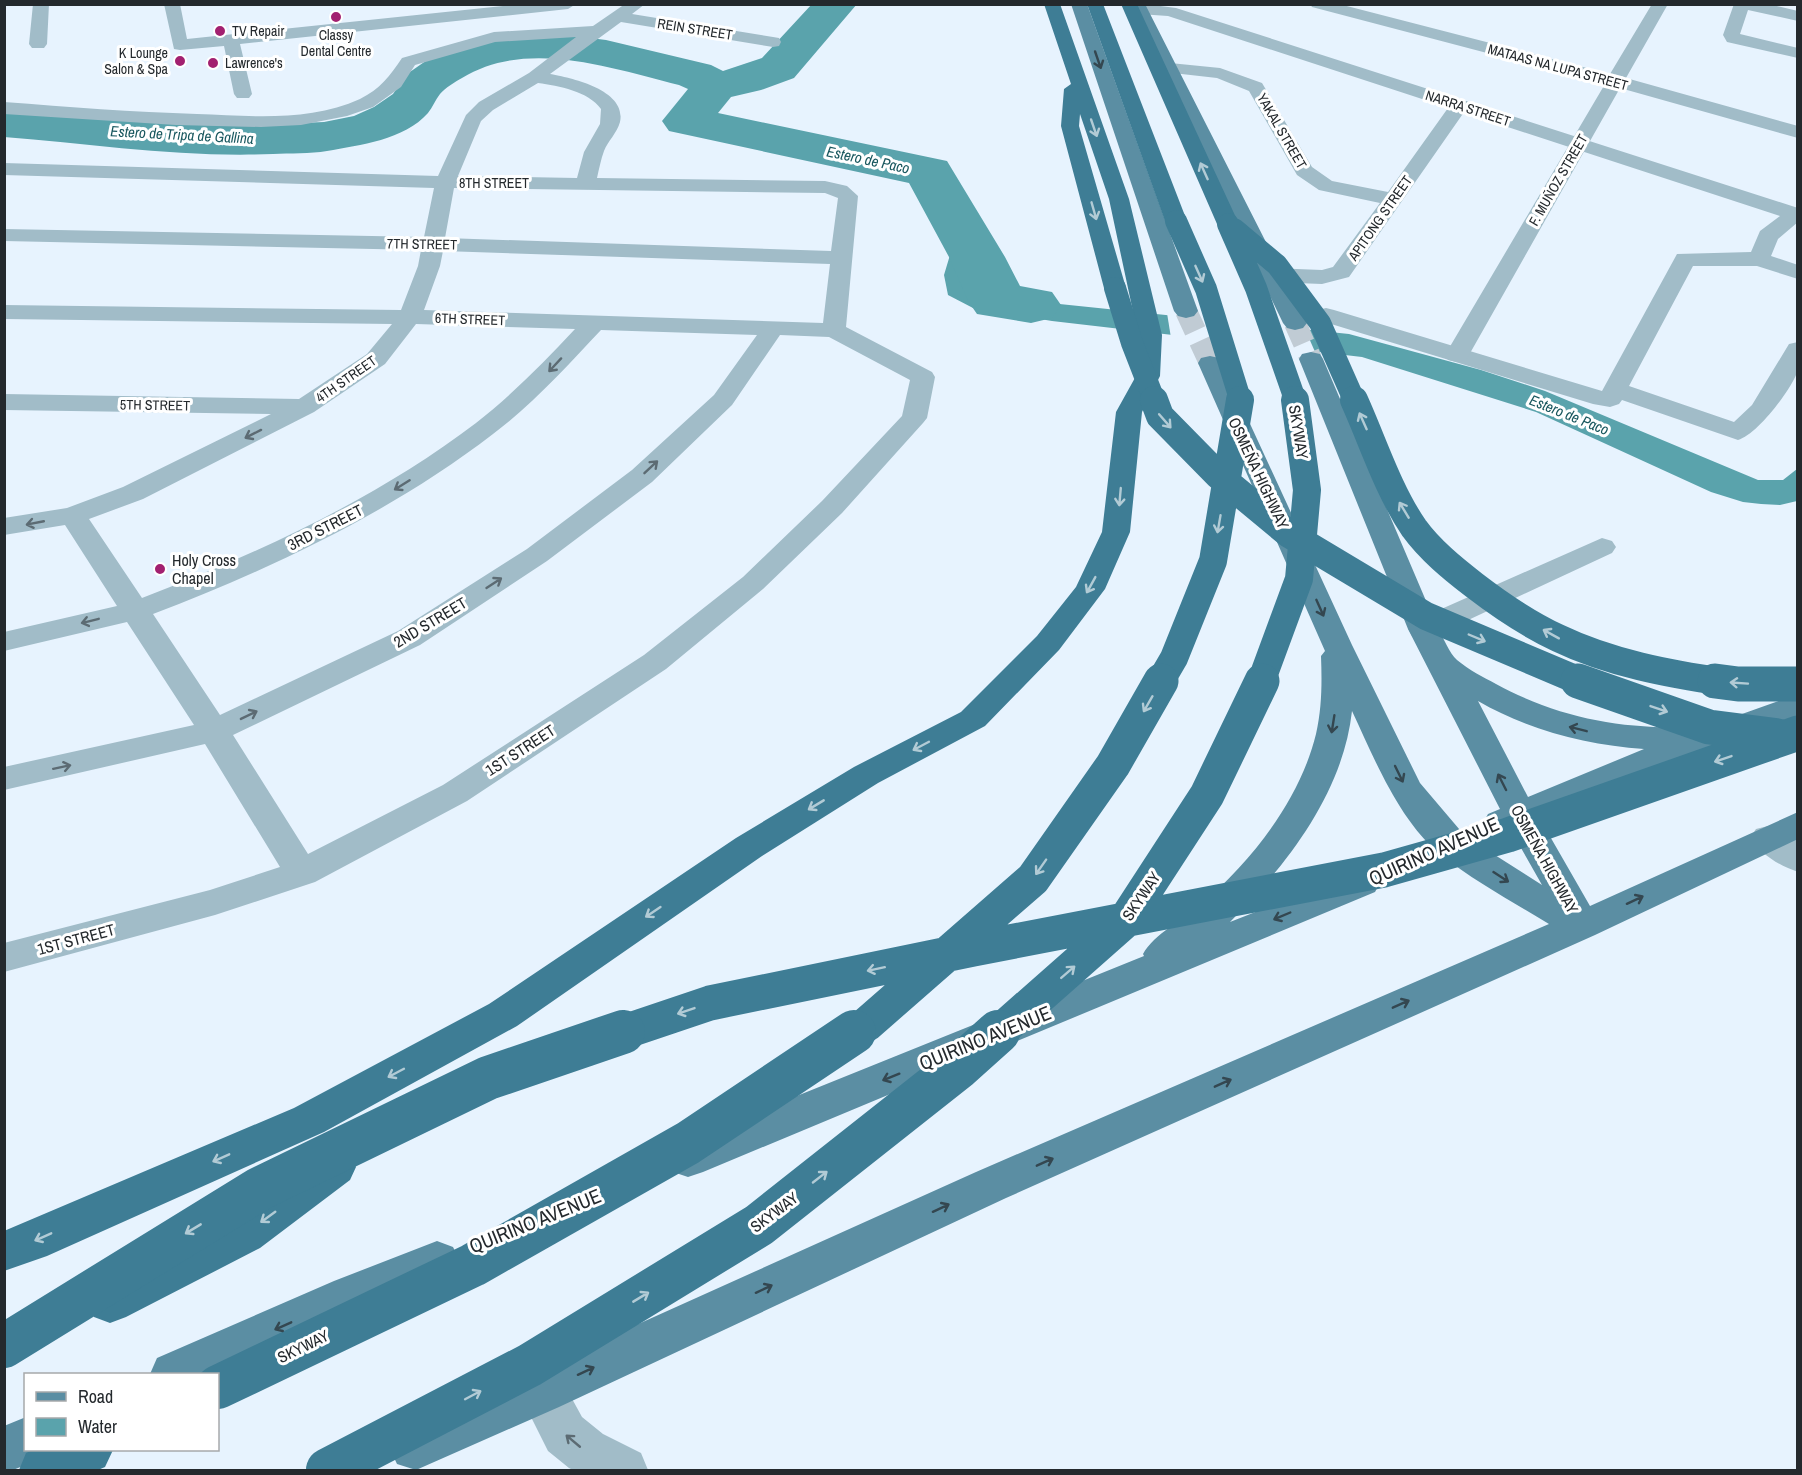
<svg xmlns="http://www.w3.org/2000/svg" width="1802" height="1475" viewBox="0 0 1802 1475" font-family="'Archivo Narrow',sans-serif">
  <rect width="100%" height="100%" fill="#e7f3fe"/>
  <!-- water -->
  <path fill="#5aa3ac" d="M959 225 987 250 1004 294 1012 299 1349 334 1481 370 1545 391 1758 480H1783L1797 469V501L1780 505 1761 504 1743 502 1711 492 1536 412 1362 357 1052 321 973 308 948 295 944 275Z"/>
  <!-- pier -->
  <path fill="#e7f3fe" d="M1167 313 1304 327 1316 354 1171 338Z"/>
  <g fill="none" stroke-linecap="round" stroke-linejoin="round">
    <!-- river -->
    <path fill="#5aa3ac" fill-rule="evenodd" d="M812 4H857L794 78 761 90 731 97 718 113 947 161 1005 257 1020 286 1052 292 1061 305 1052 318 1031 323 977 314 968 301 949 257 909 183 669 131 662 121 688 89 679 85C611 68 527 38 462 78 455 82 445 88 440 94 435 100 433 107 428 113 404 140 360 145 327 151 310 154 290 153 273 154 183 158 93 144 4 137V107L227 126 324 122 354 116 374 107 393 94 407 74 430 58 458 45 503 34 542 32 606 40 711 65 723 71 762 58Z"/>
    <!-- primary-tunnel -->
    <path stroke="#c0cbd4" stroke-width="22" stroke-dasharray="22 11" stroke-linecap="butt" d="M1186 311 1210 363
      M1295 323 1311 359"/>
    <!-- pedestrian -->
    <path fill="#a1bcc8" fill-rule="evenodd" d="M1145 4 1176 8 1798 208V222L1778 239 1771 256 1798 265V279L1757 266H1693L1629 386 1734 422 1752 405 1789 344 1798 342C1798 350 1800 362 1798 370 1792 389 1757 435 1738 440L1622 400 1619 404 1610 407 1593 404 1318 320 1314 315 1318 310 1326 308 1334 310 1602 391 1677 254 1751 252 1760 231 1780 216 1168 16 1139 14 1131 9 1133 6Z
      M1602 538 1612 541 1616 547 1612 553 1434 636 1423 638 1412 636 1408 629 1412 622Z"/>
    <!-- minor -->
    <path fill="#a1bcc8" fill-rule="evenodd" d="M33 4H49L47 44 44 48H32L29 44Z
      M164 4H180L187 39 522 4H576L568 9 240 44 252 94 249 98H237L234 94 224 46 180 50 174 49Z
      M625 4H645L632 14 773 37 779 38 781 42 779 46 773 47 621 22 550 74C572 78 627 90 620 122 617 133 608 141 604 151 601 159 599 169 597 178L825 181 847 186 858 196 846 327 932 372 935 377 927 418 923 423 842 513 763 589 666 669 467 801 315 882 215 915 4 972V943L210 890 280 867 205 744 4 790V767L194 725 127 622 4 651V632L117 606 65 525 4 535V518L67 508 123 487 271 414 4 410V394L299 399 367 354 392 324 4 319V305L401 310 418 266 421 250 4 241V229L424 237 434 188 4 175V163L438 176 466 115 479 102 529 73 576 37 495 42 415 65 401 87 373 107 347 116 301 125 261 127 176 125 4 114V102C69 107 133 112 197 114 251 116 310 122 360 99 380 89 390 76 402 58L494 32 593 26ZM538 83C559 86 588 91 601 109L600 124 584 152 577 178 458 176 481 121 493 110ZM454 188 825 193 838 198 831 251 445 238ZM443 251 830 264 823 323 424 310 440 266ZM416 324 575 329C544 362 512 395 476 423 376 499 259 553 142 598L89 519 143 499 314 412 385 364ZM601 330 757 335 714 395 632 470 527 549 398 631 220 715 153 614C273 568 390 513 493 434 533 404 567 366 601 330ZM780 335 829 337 910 380 902 416 822 501 743 577 644 655 443 785 308 854 233 735 420 645 547 561 652 482 732 405Z
      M1310 4H1339L1610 74 1652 4H1668L1626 78 1798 126V138L1620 88 1469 355 1466 360 1457 362 1448 360 1445 355 1605 84 1312 7Z
      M1734 4H1768L1798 11V21L1748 10 1740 34 1798 48V58L1727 42 1723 35Z
      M1170 63 1220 68 1262 83 1312 167 1332 181 1388 192 1453 101H1467L1469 105 1349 277 1322 284 1271 282 1263 280 1260 275 1263 270 1271 268 1322 270 1333 267 1380 203 1319 190 1297 175 1249 91 1217 78 1164 72 1161 68 1164 64Z
      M1768 826 1780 829 1798 841V872C1780 866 1760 854 1750 838L1756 829Z
      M542 1368 559 1375 582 1417 603 1434 641 1453 648 1470H573L569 1468 548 1451 518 1391 525 1375Z"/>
    <!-- primary -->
    <path fill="#5b8ea3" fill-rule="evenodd" d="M1071 4H1087L1198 311 1194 316 1186 318 1178 316 1174 311Z
      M1129 4H1145L1307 323 1303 328 1295 330 1287 328 1283 323Z
      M1311 352 1320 354 1323 359 1438 629C1444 638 1449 653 1457 660 1469 670 1483 677 1496 684 1557 717 1619 729 1687 727L1697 730 1798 694V716L1636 777 1540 819 1590 906 1798 812V839L1595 935 1006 1198 559 1407 416 1470 397 1464 389 1447 397 1430 525 1375 976 1172 1549 924C1513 902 1474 881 1441 855 1399 821 1374 758 1352 711 1343 793 1287 865 1230 922L1362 870 1375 874 1380 883 1375 892 703 1172 688 1177 673 1172 667 1159 673 1146 1144 956 1143 954C1154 934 1184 919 1202 904 1252 860 1300 800 1316 734 1322 708 1322 682 1321 656L1325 651 1198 363 1201 358 1210 356 1219 358 1222 363 1352 645 1420 783 1465 836 1542 885 1512 832 1500 835 1488 832 1483 823 1488 814 1500 809 1408 629 1299 359 1302 354ZM1478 701C1528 730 1586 745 1644 749L1528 797Z
      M437 1241 453 1247 460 1261 453 1275 366 1311 218 1378V1374H150L157 1358 334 1281Z
      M26 1417V1450H47L43 1458 13 1470H4V1426Z"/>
    <!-- motorway -->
    <path fill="#3e7d95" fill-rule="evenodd" d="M1044 4H1060L1129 199 1162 335 1160 376 1142 412 1130 532 1105 589 1059 650 985 726 878 783 762 856 517 1026 324 1132 47 1256 4 1271V1231L294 1108 489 1004 736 838 854 767 961 712 1037 636 1076 587 1102 532 1116 412 1136 376 1138 335 1109 199 1080 114 1079 126 1126 288 1123 293 1115 295 1107 293 1104 288 1061 126 1064 89 1071 84Z
      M1087 4H1103L1187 221 1183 225 1176 227 1169 225 1165 221Z
      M1121 4H1137L1239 224 1235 228 1228 230 1221 228 1217 224Z
      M335 1149 350 1154 356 1167 350 1180 260 1248 126 1317 110 1323 94 1317 87 1302 94 1287 228 1220 320 1154Z
      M33 1450H113L105 1467 98 1470H19L26 1453Z"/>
    <!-- motorway-bridge-far3 -->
    <path stroke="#3e7d95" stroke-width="22" d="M1176 221 1206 289 1241 402
      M1228 224 1256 288 1296 402
      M1234 229 1277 265 1320 323 1355 402
      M1115 288 1132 343 1155 402"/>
    <!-- motorway-bridge-far2 -->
    <path stroke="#3e7d95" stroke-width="28" d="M1154 400 1160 416 1218 475 1289 534 1426 616 1582 682
      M1354 400C1373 442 1388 490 1414 528 1430 550 1452 568 1474 585 1500 605 1528 624 1558 638 1610 663 1669 674 1725 682
      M1160 682 1174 658 1213 561 1240 400
      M1261 682 1299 579 1307 490 1295 400"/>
    <!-- motorway-bridge-far1 -->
    <path stroke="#3e7d95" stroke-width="35" d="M1578 681 1709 727 1778 736
      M1715 681 1738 684H1798
      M618 1034 710 1003 973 949 1384 870 1508 835 1798 733
      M852 1034 867 1024 1033 879 1113 765 1161 681
      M997 1034 1125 921 1207 795 1262 681"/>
    <!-- motorway-bridge -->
    <path stroke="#3e7d95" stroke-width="44" d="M4 1346 259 1189 488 1078 623 1032
      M218 1387 473 1265 688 1143 854 1032
      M328 1470 530 1365 759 1225 959 1067 998 1032"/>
  </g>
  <!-- one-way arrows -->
  <defs><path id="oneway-shaft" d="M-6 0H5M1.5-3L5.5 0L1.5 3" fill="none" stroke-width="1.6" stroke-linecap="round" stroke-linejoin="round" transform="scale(1.5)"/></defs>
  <g stroke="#344750">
    <use href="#oneway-shaft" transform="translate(1098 60) rotate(71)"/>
    <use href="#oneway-shaft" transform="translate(1320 608) rotate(66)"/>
    <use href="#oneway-shaft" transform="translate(1333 724) rotate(99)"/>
    <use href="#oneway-shaft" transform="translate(1578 729) rotate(-166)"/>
    <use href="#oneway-shaft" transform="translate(1399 774) rotate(64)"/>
    <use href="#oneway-shaft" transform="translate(1502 782) rotate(-117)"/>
    <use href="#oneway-shaft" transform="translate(1501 877) rotate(33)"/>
    <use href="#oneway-shaft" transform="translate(1635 900) rotate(-25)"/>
    <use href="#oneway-shaft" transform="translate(1282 916) rotate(157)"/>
    <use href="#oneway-shaft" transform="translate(1401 1004) rotate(-24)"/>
    <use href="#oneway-shaft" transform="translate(891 1077) rotate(158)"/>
    <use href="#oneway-shaft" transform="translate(1223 1083) rotate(-24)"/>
    <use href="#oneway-shaft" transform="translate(1045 1162) rotate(-24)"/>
    <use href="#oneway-shaft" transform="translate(941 1208) rotate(-25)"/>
    <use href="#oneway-shaft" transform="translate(764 1289) rotate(-25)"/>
    <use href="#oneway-shaft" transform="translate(283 1326) rotate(156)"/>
    <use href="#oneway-shaft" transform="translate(586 1371) rotate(-25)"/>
  </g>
  <g stroke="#b2cbd5">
    <use href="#oneway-shaft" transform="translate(1094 128) rotate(71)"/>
    <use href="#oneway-shaft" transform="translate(1204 171) rotate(-114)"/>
    <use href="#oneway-shaft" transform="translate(1094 211) rotate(74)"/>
    <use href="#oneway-shaft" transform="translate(1199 274) rotate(66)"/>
    <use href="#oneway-shaft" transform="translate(1165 421) rotate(49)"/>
    <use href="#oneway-shaft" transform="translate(1363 421) rotate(-114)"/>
    <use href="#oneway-shaft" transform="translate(1120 497) rotate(95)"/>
    <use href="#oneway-shaft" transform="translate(1404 510) rotate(-121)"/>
    <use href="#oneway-shaft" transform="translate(1219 524) rotate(100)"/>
    <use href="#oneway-shaft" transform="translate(1091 585) rotate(119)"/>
    <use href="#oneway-shaft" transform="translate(1551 634) rotate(-151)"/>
    <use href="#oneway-shaft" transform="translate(1477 638) rotate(23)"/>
    <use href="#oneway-shaft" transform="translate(1739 683) rotate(-176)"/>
    <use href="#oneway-shaft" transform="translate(1148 704) rotate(120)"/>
    <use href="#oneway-shaft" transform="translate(1659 709) rotate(19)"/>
    <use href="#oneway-shaft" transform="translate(921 746) rotate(152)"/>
    <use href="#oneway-shaft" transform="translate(1723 759) rotate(161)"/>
    <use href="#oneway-shaft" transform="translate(816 805) rotate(149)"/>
    <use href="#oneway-shaft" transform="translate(1041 867) rotate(125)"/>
    <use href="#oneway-shaft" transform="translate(653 912) rotate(146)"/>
    <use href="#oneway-shaft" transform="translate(876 969) rotate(168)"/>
    <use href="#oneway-shaft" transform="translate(1068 972) rotate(-41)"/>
    <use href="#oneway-shaft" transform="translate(686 1011) rotate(161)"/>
    <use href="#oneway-shaft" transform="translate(396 1073) rotate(152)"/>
    <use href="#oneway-shaft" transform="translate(221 1158) rotate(156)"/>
    <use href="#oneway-shaft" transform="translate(820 1177) rotate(-38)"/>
    <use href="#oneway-shaft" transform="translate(268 1217) rotate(144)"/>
    <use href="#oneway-shaft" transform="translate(193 1229) rotate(149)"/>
    <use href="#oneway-shaft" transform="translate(43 1237) rotate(156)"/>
    <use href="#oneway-shaft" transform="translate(641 1297) rotate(-31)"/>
    <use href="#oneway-shaft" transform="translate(473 1395) rotate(-28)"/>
  </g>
  <g stroke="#5c6b73">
    <use href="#oneway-shaft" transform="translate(555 365) rotate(133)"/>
    <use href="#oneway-shaft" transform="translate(253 434) rotate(153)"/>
    <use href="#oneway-shaft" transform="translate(651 467) rotate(-43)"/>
    <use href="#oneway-shaft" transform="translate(402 485) rotate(148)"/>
    <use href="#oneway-shaft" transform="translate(35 523) rotate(169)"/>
    <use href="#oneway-shaft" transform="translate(494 583) rotate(-33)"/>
    <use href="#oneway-shaft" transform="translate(90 621) rotate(166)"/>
    <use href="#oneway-shaft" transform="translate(249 715) rotate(-26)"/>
    <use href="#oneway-shaft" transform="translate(62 767) rotate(-12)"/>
    <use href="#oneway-shaft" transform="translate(573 1441) rotate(-140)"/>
  </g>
  <!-- markers -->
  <g fill="#a22070" stroke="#fff" stroke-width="2">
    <circle cx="336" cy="17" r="6"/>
    <circle cx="220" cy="31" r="6"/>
    <circle cx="180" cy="61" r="6"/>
    <circle cx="213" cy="63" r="6"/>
    <circle cx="160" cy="569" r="6"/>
  </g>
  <g text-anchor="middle" stroke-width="6" stroke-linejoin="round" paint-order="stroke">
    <!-- far-street labels -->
    <g font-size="14" fill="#24292d" stroke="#fff">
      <text transform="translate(695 29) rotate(9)" y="5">REIN STREET</text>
      <text transform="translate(1558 67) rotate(15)" y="5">MATAAS NA LUPA STREET</text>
      <text transform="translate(1468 108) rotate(18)" y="5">NARRA STREET</text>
      <text transform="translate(1282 131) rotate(60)" y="5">YAKAL STREET</text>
      <text transform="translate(1558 180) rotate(-60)" y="5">F. MUÑOZ STREET</text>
      <text x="494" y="188">8TH STREET</text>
      <text transform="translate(1380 218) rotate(-55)" y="5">APITONG STREET</text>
      <text transform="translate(422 244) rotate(1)" y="5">7TH STREET</text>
      <text transform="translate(470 319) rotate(2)" y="5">6TH STREET</text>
      <text transform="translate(346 379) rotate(-35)" y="5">4TH STREET</text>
      <text transform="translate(155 405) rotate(1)" y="5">5TH STREET</text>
    </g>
    <!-- far-poi labels -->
    <g font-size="14" fill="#24292d" stroke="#fff" text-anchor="start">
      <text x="232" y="36">TV Repair</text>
      <text x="336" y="40" text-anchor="middle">Classy<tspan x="336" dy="16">Dental Centre</tspan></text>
      <text x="168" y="58" text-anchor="end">K Lounge<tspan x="168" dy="16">Salon &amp; Spa</tspan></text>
      <text x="225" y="68">Lawrence's</text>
    </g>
    <!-- far-water labels -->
    <g font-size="15" font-style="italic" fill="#18575e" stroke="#fff">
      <text transform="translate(182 135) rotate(3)" y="5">Estero de Tripa de Gallina</text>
      <text transform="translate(868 160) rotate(12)" y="5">Estero de Paco</text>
      <text transform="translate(1569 415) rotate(22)" y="5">Estero de Paco</text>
    </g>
    <!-- street labels -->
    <g font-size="16" fill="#24292d" stroke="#fff">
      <text transform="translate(1299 432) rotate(81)" y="6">SKYWAY</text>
      <text transform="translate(1259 473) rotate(65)" y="6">OSMEÑA HIGHWAY</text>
      <text transform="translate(325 527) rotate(-27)" y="6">3RD STREET</text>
      <text transform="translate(430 622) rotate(-31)" y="6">2ND STREET</text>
      <text transform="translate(520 750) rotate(-33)" y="6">1ST STREET</text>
      <text transform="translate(1545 859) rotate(61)" y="6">OSMEÑA HIGHWAY</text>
      <text transform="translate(1141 896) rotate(-56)" y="6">SKYWAY</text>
      <text transform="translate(76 939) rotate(-15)" y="6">1ST STREET</text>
      <text transform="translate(774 1212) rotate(-37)" y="6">SKYWAY</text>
      <text transform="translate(303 1346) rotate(-26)" y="6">SKYWAY</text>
    </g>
    <!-- poi labels -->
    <g font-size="16" fill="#24292d" stroke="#fff" text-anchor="start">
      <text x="172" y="566">Holy Cross<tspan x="172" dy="18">Chapel</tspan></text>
    </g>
    <!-- near-street labels -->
    <g font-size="20" fill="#24292d" stroke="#fff">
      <text transform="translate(1434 851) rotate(-24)" y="7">QUIRINO AVENUE</text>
      <text transform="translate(985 1038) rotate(-22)" y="7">QUIRINO AVENUE</text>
      <text transform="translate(535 1221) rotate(-22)" y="7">QUIRINO AVENUE</text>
    </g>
  </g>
  <!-- border -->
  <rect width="1802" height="1475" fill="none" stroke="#24292d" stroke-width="12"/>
  <!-- legend -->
  <rect x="24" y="1373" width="195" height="78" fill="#ffffff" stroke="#a7a9ab" stroke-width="1.5"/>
  <rect x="36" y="1392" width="30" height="9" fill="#5b8ea3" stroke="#a7a9ab" stroke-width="1.5"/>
  <text x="78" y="1403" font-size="18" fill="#24292d">Road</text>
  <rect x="36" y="1418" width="30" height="18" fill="#5aa3ac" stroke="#a7a9ab" stroke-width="1.5"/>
  <text x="78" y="1433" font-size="18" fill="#24292d">Water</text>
</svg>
